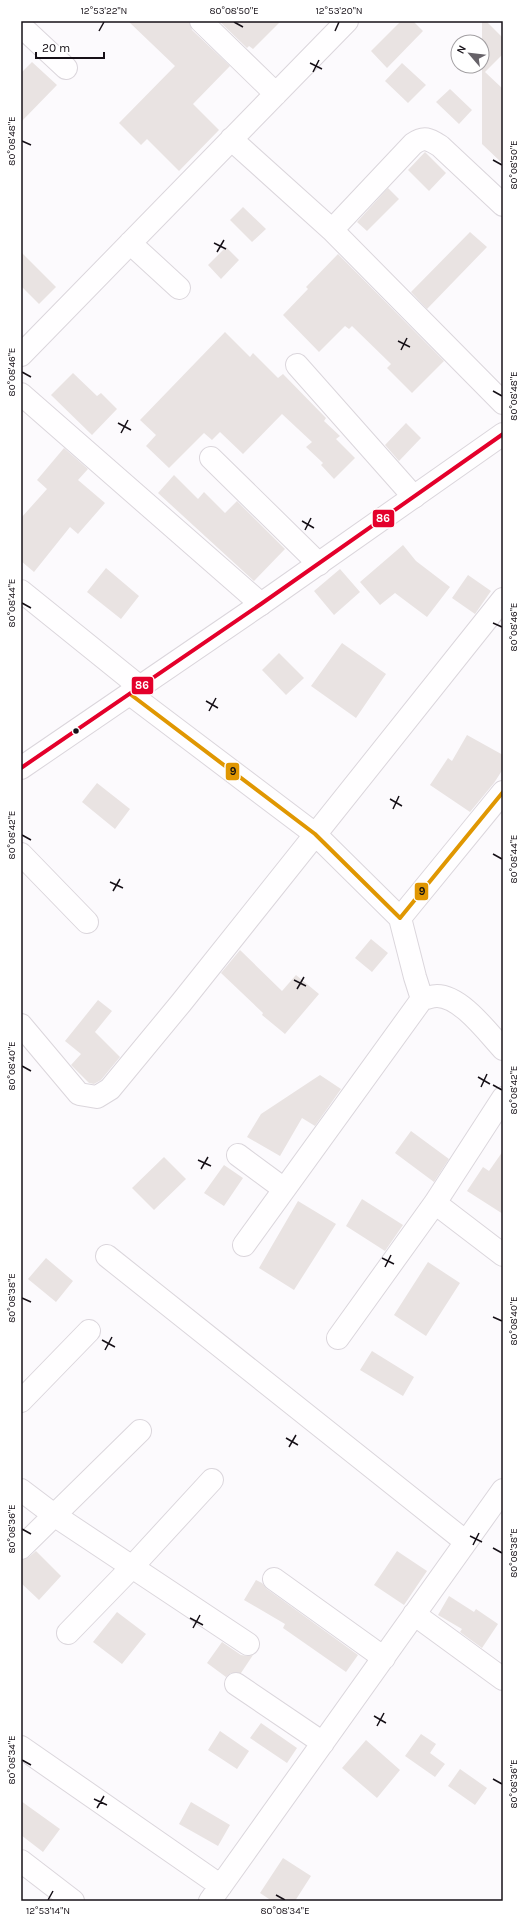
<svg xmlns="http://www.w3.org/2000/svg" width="524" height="1922" viewBox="0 0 524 1922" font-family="Karla,sans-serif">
  <rect width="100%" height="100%" fill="#fcfafd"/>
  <!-- building -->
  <path fill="#e9e3e2" d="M128 21H189L192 30 230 66 193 104 219 130 179 171 147 139 141 145 119 123 175 66Z
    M219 21H281L253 49 249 46 247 48Z
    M401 21H413L423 31 387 68 371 51Z
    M482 21H486L503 38V54L485 72 503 89V164L482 144Z
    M32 62 57 85 21 122V73Z
    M402 63 426 85 408 103 385 81Z
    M450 89 472 110 459 124 436 102Z
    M425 152 446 173 429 191 408 170Z
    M388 188 399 199 367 231 357 222Z
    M243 207 266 229 252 242 230 220Z
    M470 232 487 247 427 309 411 292Z
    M226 247 239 260 221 279 208 265Z
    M21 252 56 287 39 304 21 286Z
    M338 254 444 361 412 393 387 368 391 364 352 326 349 329 345 326 319 352 283 315 308 289 306 287Z
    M225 332 250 357 253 353 278 378 283 374 326 418 324 421 340 436 336 439 355 458 334 479 321 465 323 463 306 447 312 442 282 414 243 454 220 432 212 440 204 433 169 468 146 446 156 435 140 420Z
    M73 373 97 396 101 393 117 409 92 435 51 395Z
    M406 423 421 438 399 461 385 445Z
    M64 448 88 469 78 480 105 503 78 534 70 527 34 572 21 561V518L47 489 37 480Z
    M174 475 198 499 204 492 225 513 237 501 285 549 254 581 158 493Z
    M403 545 416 561 450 587 427 617 395 593 380 605 360 582Z
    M106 568 139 596 121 619 87 592Z
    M340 569 360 592 334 615 314 591Z
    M468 575 491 591 475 614 452 598Z
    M342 643 386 674 356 718 311 686Z
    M279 653 304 678 286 695 262 670Z
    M467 735 503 755V769L494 783 470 812 430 785 448 758 452 761Z
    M97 783 130 809 115 829 82 802Z
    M371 939 388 953 372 972 355 958Z
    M240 950 282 991 296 975 319 994 285 1034 262 1015 263 1013 221 973Z
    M98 1000 112 1011 95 1032 120 1057 101 1080 94 1084 89 1083 71 1065 81 1054 65 1041Z
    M320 1075 341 1089 315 1126 302 1118 280 1156 247 1137 261 1114Z
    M411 1131 449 1159 434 1182 395 1153Z
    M503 1151V1214L467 1191 483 1167 489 1171Z
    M164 1157 186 1179 154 1210 132 1188Z
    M224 1165 243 1178 224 1206 204 1193Z
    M362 1199 403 1225 385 1251 346 1226Z
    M298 1201 336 1224 294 1290 259 1268Z
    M46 1258 73 1281 56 1302 28 1279Z
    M428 1262 460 1283 426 1336 394 1315Z
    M372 1351 414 1377 403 1396 360 1370Z
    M36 1551 61 1576 39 1600 21 1583V1560L29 1557Z
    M397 1551 427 1571 404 1605 374 1585Z
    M256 1580 262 1583 267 1589 358 1655 346 1672 283 1628 285 1624 244 1600Z
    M449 1596 474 1612 476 1609 498 1624 482 1648 460 1632 462 1629 438 1615Z
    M117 1612 146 1634 122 1664 93 1642Z
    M222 1642 241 1655 247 1656 253 1655 241 1673H231L226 1677 207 1663Z
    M261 1723 297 1748 287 1763 250 1738Z
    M220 1731 249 1751 237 1769 208 1750Z
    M421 1734 436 1744 430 1753 445 1764 435 1777 405 1756Z
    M366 1740 400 1770 377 1798 342 1768Z
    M460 1769 487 1788 475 1805 448 1786Z
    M21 1801 60 1829 43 1852 21 1835Z
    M191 1802 230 1825 218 1846 179 1824Z
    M283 1858 311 1876 295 1901H272L260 1893Z"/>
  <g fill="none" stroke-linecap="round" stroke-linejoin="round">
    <!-- minor casing -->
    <g stroke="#dbd6dc" stroke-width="24">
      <path id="minor" d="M201 21 276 94
        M21 26 66 68
        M231 139 332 230 503 403
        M332 230 413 144C424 136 429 139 440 146L503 205
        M130 243 179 288
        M21 355 347 21
        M297 365 414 497
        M21 394 261 604
        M211 458 319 564
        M21 591 140 687
        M130 694 315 834 400 918 503 792
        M21 854 87 922
        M400 918 415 977 422 999
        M21 1025 79 1094 97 1097 110 1089 181 1003 503 599
        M238 1155 284 1189
        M435 1203 503 1255
        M244 1245 422 999C427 998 433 996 437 996 461 996 488 1033 503 1049
        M107 1256 466 1542
        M338 1338 435 1203 503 1098
        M21 1401 89 1331
        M21 1490 54 1515 248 1644
        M21 1548 140 1431
        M274 1579 384 1658
        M414 1614 503 1679
        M68 1633 132 1567 212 1480
        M236 1684 323 1743
        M21 1747 221 1886
        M21 1861 73 1901
        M210 1901 503 1490"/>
    </g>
    <!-- major casing -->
    <g stroke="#dbd6dc" stroke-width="24">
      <path id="major" d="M21 768 261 604 503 434"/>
    </g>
    <!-- minor -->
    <use href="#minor" stroke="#fffeff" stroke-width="22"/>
    <!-- major -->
    <use href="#major" stroke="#fffeff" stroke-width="22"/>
    <!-- bus-1 casing -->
    <g stroke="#fff" stroke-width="7">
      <path id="bus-1" d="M130 694 315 834 400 918 503 792"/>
    </g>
    <!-- bus-2 casing -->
    <g stroke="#fff" stroke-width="7">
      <path id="bus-2" d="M21 768 261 604 503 434"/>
    </g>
    <!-- bus-1 -->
    <use href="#bus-1" stroke="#e09702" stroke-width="4"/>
    <!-- bus-2 -->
    <use href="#bus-2" stroke="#e4002b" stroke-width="4"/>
  </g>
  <!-- ticks -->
  <path fill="none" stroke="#161017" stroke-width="1.5" d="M234 22 243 27M99 31 104 22M335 31 339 22M310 63 322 69M313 72 319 60M22 141 31 145M493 160 502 165M214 243 226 249M217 252 224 240M398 341 410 347M401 350 407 338M22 372 31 377M493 391 502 396M118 423 131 430M121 433 128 420M302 521 314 528M305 530 311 518M22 603 31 608M493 623 502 627M206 701 218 708M209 711 216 698M390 799 402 806M393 809 399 796M22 835 31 840M493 854 502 859M110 882 123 888M113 891 120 879M294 980 306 986M297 989 304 977M22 1066 31 1071M478 1077 490 1084M493 1085 502 1090M481 1087 487 1074M198 1160 211 1166M201 1169 208 1157M382 1258 394 1264M385 1267 391 1255M22 1298 31 1302M493 1317 502 1321M102 1340 115 1347M105 1350 112 1337M286 1438 298 1445M289 1447 296 1435M22 1529 31 1534M470 1536 482 1542M473 1545 479 1533M493 1548 502 1553M190 1618 203 1625M193 1628 200 1615M374 1716 386 1723M377 1726 384 1713M22 1760 31 1765M493 1779 502 1784M94 1799 107 1805M97 1808 104 1796M276 1895 285 1900M48 1900 53 1891"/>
  <!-- markers -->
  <circle fill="#161017" stroke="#fff" stroke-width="1.5" cx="76" cy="731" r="3.5"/>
  <g stroke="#fff" stroke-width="1.5">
    <rect x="372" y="509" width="23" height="19" rx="4" fill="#e4002b"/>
    <rect x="131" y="676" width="23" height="19" rx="4" fill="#e4002b"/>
    <rect x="225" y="762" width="15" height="19" rx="4" fill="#e09702"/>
    <rect x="414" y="882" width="15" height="19" rx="4" fill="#e09702"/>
  </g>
  <g font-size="11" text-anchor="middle" font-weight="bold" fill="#fff">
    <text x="383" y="522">86</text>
    <text x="142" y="689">86</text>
  </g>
  <g font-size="11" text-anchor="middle" font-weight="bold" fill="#111">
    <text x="233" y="775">9</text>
    <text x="422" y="895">9</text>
  </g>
  <!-- border -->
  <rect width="524" height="1922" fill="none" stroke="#ffffff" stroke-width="44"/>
  <!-- north arrow -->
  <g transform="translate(470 54) rotate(298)"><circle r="19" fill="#ffffff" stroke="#a29fa2"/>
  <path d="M0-3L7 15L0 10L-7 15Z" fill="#666268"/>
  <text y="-6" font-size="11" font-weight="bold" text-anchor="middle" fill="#161017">N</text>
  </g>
  <!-- scale -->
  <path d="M36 52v6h68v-6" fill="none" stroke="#161017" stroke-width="2"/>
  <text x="42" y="52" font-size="12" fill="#161017" stroke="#ffffff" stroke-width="3" paint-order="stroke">20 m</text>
  <rect x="22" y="22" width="480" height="1878" fill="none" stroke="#161017" stroke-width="1.5"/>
  <g font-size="10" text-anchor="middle" fill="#161017">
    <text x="104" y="14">12°53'22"N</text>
    <text x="234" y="14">80°08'50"E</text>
    <text x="339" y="14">12°53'20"N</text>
    <text transform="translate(11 141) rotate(-90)" y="4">80°08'48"E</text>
    <text transform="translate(513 165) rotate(-90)" y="4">80°08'50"E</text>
    <text transform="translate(11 372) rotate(-90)" y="4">80°08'46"E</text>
    <text transform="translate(513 396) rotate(-90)" y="4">80°08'48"E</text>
    <text transform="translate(11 603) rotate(-90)" y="4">80°08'44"E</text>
    <text transform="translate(513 627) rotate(-90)" y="4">80°08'46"E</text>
    <text transform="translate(11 835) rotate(-90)" y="4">80°08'42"E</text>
    <text transform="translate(513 859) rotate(-90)" y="4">80°08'44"E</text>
    <text transform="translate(11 1066) rotate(-90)" y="4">80°08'40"E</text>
    <text transform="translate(513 1090) rotate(-90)" y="4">80°08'42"E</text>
    <text transform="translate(11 1298) rotate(-90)" y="4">80°08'38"E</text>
    <text transform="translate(513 1321) rotate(-90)" y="4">80°08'40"E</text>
    <text transform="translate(11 1529) rotate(-90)" y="4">80°08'36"E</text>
    <text transform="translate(513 1553) rotate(-90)" y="4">80°08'38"E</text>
    <text transform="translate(11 1760) rotate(-90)" y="4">80°08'34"E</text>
    <text transform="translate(513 1784) rotate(-90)" y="4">80°08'36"E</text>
    <text x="48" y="1914">12°53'14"N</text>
    <text x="285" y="1914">80°08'34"E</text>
  </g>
</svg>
